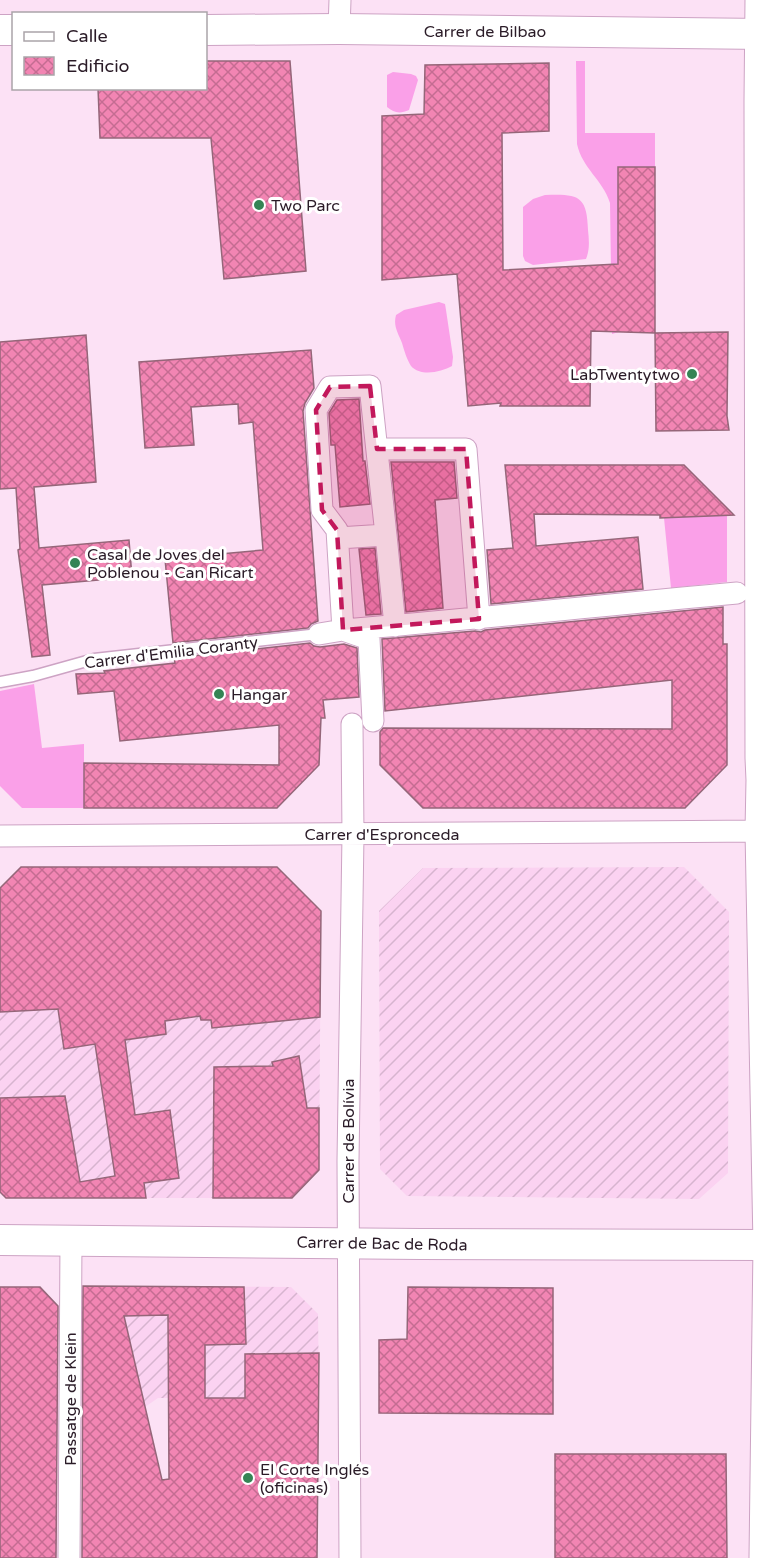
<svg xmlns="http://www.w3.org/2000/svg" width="764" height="1558" viewBox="0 0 764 1558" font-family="'Varela Round',sans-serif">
  <defs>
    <pattern id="industrial-furrows" width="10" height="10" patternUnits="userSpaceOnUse" patternTransform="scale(1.5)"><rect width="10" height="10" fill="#fbd2f1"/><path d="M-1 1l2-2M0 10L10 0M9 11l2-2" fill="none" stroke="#d7b4cf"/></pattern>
    <pattern id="building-cross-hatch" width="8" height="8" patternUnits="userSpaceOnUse" patternTransform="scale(1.5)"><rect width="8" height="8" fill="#f285b3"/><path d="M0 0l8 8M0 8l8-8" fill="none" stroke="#c46c92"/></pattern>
  </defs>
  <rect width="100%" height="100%" fill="#fce1f5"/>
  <!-- industrial -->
  <path fill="url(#industrial-furrows)" d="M21 867H277L321 911 319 1170 292 1198H6L0 1192V888Z
    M684 867 729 912 728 1173 699 1199 407 1196 380 1169 379 911 423 868Z
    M82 1286 291 1287 318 1314 319 1397 158 1398 145 1407 125 1321 81 1323Z"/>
  <!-- grass -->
  <path fill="#faa0e8" d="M576 61H585V133H655V167H618L619 332 612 334 610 203C603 180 582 168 577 144Z
    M393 72 411 74 416 76 418 80 409 110C400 114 394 113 387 107V75Z
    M545 195C578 194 587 195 588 230 589 240 590 249 586 259L533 265 525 261 523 256V207L533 199Z
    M439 302 445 304 446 310 453 357 452 366C441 372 421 377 411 366 407 360 404 350 402 343 398 333 393 326 396 315L404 310Z
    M727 515V582L671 588 664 518Z
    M34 684 42 748 84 744V808H22L0 786V691Z"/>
  <!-- building -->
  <path fill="url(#building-cross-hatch)" stroke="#956679" stroke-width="1.5" fill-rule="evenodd" d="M206 61H290L306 271 224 279 211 138H100L98 88H206Z
    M549 63V131L502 133 503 270 618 264V167H655V333L591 331 590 406H500L501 403 468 406 457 274 382 280V116L424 114 425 65Z
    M728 332 727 416 729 430 656 431 655 333Z
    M86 335 96 482 34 487 39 548 129 540 132 577 42 585 50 655 32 657 18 550 20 549 16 488 0 489V342Z
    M311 350 314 388 305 403 303 411 318 621 311 624 308 628 173 643 165 559 263 550 253 422 239 424 238 404 191 407 194 445 145 448 139 362Z
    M359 399 363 461H365L370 504 340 507 335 445H331L329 413 337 400Z
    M391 462H454L457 498 435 500 443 608 406 612Z
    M505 465H684L734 515 660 518V515L534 514 536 546 638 537 643 589 491 604 487 550 513 548Z
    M375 548 381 614 366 615 359 549Z
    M723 607V644H727V765L685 808H423L380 765V732L383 728 672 729V680L385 711 382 639 475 631 481 632 485 630Z
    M310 643 314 646 320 647 344 644 357 648 359 697 323 700 325 718H321L319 765 277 808H84V763L279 765V725L120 741 114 691 78 694 76 674 105 673 104 671 175 663 174 658Z
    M21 867H277L321 911 320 1017 212 1028 211 1020H201L200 1016 165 1021 166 1034 125 1040 135 1115 170 1110 179 1178 144 1183 146 1198H6L0 1192V1098L65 1096 80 1182 115 1176 95 1044 64 1049 58 1009 0 1012V888Z
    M299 1056 307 1108H319V1170L292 1198H213L214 1067 273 1066 272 1062Z
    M83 1286 244 1287 246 1344 205 1345V1398H245V1354L319 1353 317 1558H82ZM168 1315 169 1479 162 1480 124 1316Z
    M0 1287H40L58 1306 56 1558H0Z
    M408 1287 553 1288V1414L379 1413V1340L407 1339Z
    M555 1454H726L727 1558H555Z"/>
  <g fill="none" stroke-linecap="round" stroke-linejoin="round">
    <!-- lane casing -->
    <g stroke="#cda3c4" stroke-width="13">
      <path id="lane" d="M0 682 33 676 94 659 319 634"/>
    </g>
    <!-- street casing -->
    <g stroke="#cda3c4" stroke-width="23">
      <path id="street" d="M756 0 755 101 756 758 757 780 756 831 764 1245 760 1558
        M339 29 340 0
        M377 449H466L479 619
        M386 535 395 626
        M338 538 386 535 370 386 330 387 316 410 322 510 337 530 343 630 369 639 373 721
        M319 634 343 630C474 619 606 605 737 593
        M0 836 764 831
        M69 1558 71 1241
        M350 1558 348 1161 353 835 352 724"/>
    </g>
    <!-- secondary casing -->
    <g stroke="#cda3c4" stroke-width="32">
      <path id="secondary" d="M0 30H14
        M206 30 339 29 764 34
        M0 1240 420 1244 764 1245"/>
    </g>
    <!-- lane -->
    <use href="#lane" stroke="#fff" stroke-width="10"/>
    <!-- street -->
    <use href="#street" stroke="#fff" stroke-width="21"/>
    <!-- secondary -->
    <use href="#secondary" stroke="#fff" stroke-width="30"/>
  </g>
  <!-- marked area -->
  <path fill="#c2185b" fill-opacity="0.2" stroke="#c2185b" stroke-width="4.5" stroke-dasharray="12 8" stroke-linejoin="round" d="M370 386 377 449H466L479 619 343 630 337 530 322 510 316 410 330 387Z"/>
  <!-- markers -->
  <g fill="#358455" stroke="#fff" stroke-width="2">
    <circle cx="259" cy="205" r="6"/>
    <circle cx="692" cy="374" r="6"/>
    <circle cx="75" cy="563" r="6"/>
    <circle cx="219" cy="694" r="6"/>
    <circle cx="248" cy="1478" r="6"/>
  </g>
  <g text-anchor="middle" stroke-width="6" stroke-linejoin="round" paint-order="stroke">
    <!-- street labels -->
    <g font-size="16" fill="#2a1b27" stroke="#fff">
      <text x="485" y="37">Carrer de Bilbao</text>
      <text transform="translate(171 652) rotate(-7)" y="6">Carrer d'Emilia Coranty</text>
      <text x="382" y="840">Carrer d'Espronceda</text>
      <text transform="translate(348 1141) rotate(-90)" y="6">Carrer de Bolívia</text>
      <text transform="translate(382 1243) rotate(1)" y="6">Carrer de Bac de Roda</text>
      <text transform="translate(70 1399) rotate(-90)" y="6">Passatge de Klein</text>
    </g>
    <!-- poi labels -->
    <g font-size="16" fill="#2a1b27" stroke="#fff" text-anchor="start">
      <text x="271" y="211">Two Parc</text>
      <text x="680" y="380" text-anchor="end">LabTwentytwo</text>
      <text x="87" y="560">Casal de Joves del<tspan x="87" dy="18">Poblenou - Can Ricart</tspan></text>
      <text x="231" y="700">Hangar</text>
      <text x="260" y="1475">El Corte Inglés<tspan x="260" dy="18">(oficinas)</tspan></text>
    </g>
  </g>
  <!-- legend -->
  <rect x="12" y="12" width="195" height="78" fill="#ffffff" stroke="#aaa4a9" stroke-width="1.5"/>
  <rect x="24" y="32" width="30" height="9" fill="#ffffff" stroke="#aaa4a9" stroke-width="1.5"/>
  <text x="66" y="42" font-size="18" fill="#2a1b27">Calle</text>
  <rect x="24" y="57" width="30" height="18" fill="url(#building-cross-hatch)" stroke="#aaa4a9" stroke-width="1.5"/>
  <text x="66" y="72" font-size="18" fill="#2a1b27">Edificio</text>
</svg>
